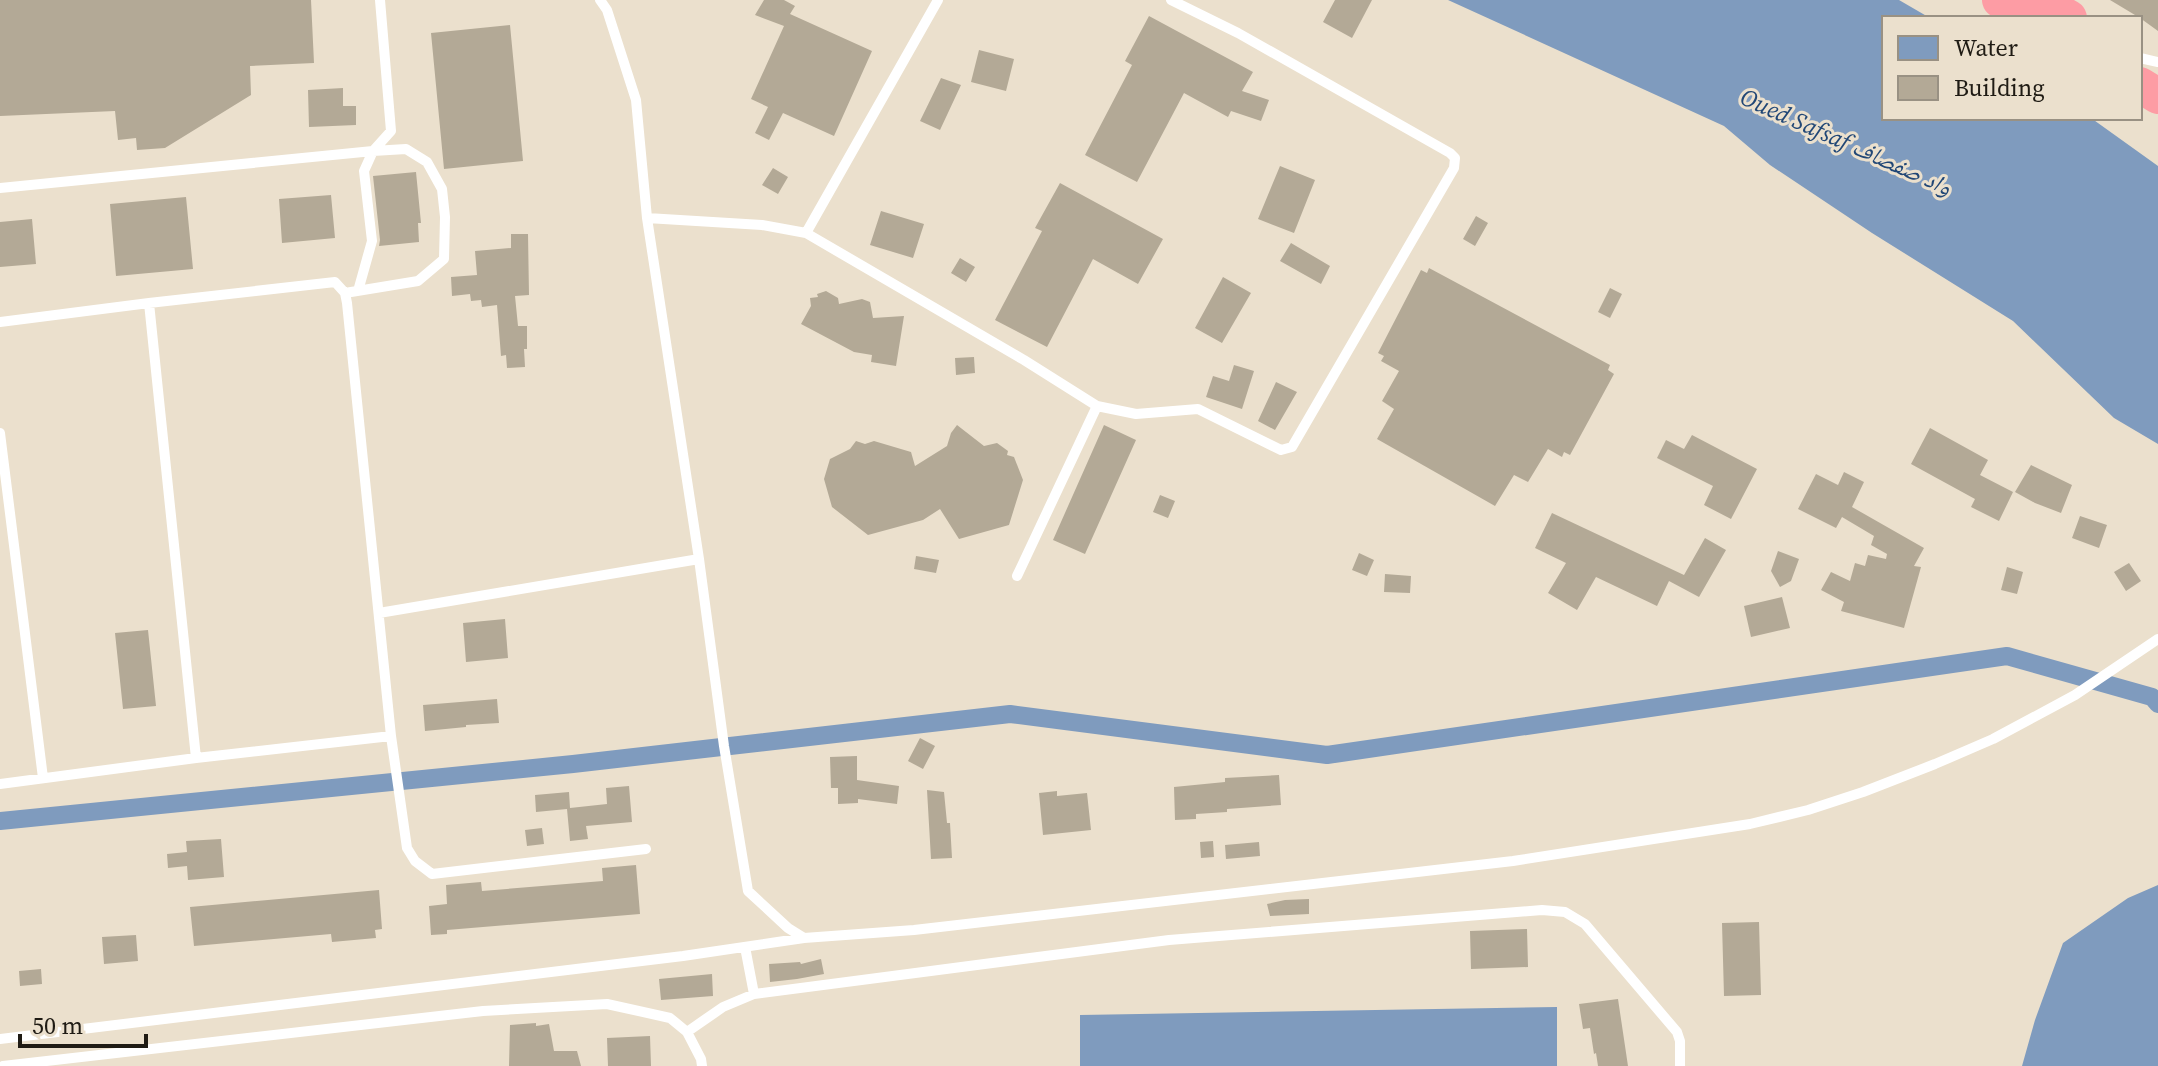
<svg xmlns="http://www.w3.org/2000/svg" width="2158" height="1066" viewBox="0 0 2158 1066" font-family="'Source Serif 4','Noto Naskh Arabic',serif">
  <rect width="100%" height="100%" fill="#ebe0cd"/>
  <!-- water -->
  <path fill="#7f9bbe" d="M1448 0H1899L1930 18H1884V118H2091L2158 166V444L2114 418 2013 321 1872 233 1770 165 1724 126Z
    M2158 885V1066H2022L2035 1020 2063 943 2128 898Z
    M1557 1007V1066H1080V1015Z"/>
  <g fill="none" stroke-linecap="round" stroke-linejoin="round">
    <!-- canal -->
    <path stroke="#7f9bbe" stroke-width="18" d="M0 821 573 764 1010 714 1327 755 2007 656 2152 697 2158 704"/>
  </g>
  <!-- building -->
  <path fill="#b3a996" d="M0 0H311L314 63 250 66 251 95 165 148 137 150 136 138 118 140 115 111 0 116Z
    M764 0H784L795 6 790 14 872 51 834 136 783 113 769 140 755 133 768 107 751 99 784 26 755 15Z
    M1335 0H1372L1352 38 1323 22Z
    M2110 0H2158V31L2140 18Z
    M1149 16 1253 72 1242 91 1269 100 1261 121 1231 111 1228 117 1184 93 1137 182 1085 155 1132 65 1125 61Z
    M510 25 523 161 444 169 431 33Z
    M979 50 1014 59 1006 91 971 82Z
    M941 78 961 85 940 130 920 121Z
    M343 88V106H356V125L309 127 308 90Z
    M1280 166 1315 180 1294 233 1258 219Z
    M773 168 788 177 778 194 762 185Z
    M416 172 421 223H418L419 242 379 246 380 240 373 176Z
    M1060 183 1163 239 1138 284 1093 259 1047 347 995 320 1042 231 1035 228Z
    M331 195 335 238 282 243 279 199Z
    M186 197 193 269 116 276 110 204Z
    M881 211 924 224 913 258 870 245Z
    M1476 216 1488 223 1475 246 1463 239Z
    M32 219 36 264 0 267V222Z
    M511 234H528L529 295 515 296 518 326H527V349H524L525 367 507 368 506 355 501 356 497 305 482 307 481 300 471 301 470 294 452 296 451 277 477 275 475 251 511 248Z
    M1291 243 1330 266 1321 284 1280 261Z
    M960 258 975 267 966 282 951 273Z
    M1429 268 1610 365 1608 370 1614 374 1570 455 1564 452 1562 457 1548 449 1528 482 1514 475 1495 506 1377 439 1394 409 1382 401 1399 371 1381 361 1384 356 1378 353 1421 270 1427 273Z
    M1223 277 1251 293 1222 343 1195 328Z
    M1610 288 1622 294 1610 318 1598 312Z
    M826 291 838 298 839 304 862 299 870 302 873 318 904 316 896 366 871 362 872 355 854 352 801 324 811 306 810 298 818 297 817 294Z
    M974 357 975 373 956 375 955 358Z
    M1234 365 1254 371 1242 409 1206 397 1213 376 1229 381Z
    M1276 382 1297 392 1275 430 1258 421Z
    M957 425 984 446 997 443 1008 451 1007 455 1014 457 1023 480 1009 525 959 539 940 509 923 520 868 535 832 507 824 479 830 459 850 449 856 441 865 444 874 441 911 452 915 466 947 446 951 433Z
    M1104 425 1136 440 1085 554 1053 540Z
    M1930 428 1988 460 1980 475 2013 492 1999 521 1971 507 1975 499 1911 464Z
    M1692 435 1757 469 1731 519 1704 505 1713 486 1657 458 1666 440 1684 449Z
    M2031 465 2072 485 2061 513 2035 503 2015 492Z
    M1844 472 1864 482 1852 507 1924 548 1914 566 1921 567 1904 628 1841 611 1844 602 1821 590 1831 572 1850 581 1855 563 1865 566 1868 555 1886 559 1887 554 1871 545 1874 536 1842 517 1836 528 1798 509 1816 474 1838 485Z
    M1160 495 1175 501 1168 518 1153 512Z
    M1552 513 1684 575 1705 538 1726 550 1699 597 1669 581 1657 606 1596 577 1577 610 1548 593 1566 563 1535 548Z
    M2080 516 2107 525 2099 548 2072 538Z
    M1778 551 1799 559 1791 581 1780 587 1771 571Z
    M1359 553 1374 560 1367 576 1352 570Z
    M916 556 939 560 936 573 914 569Z
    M2129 563 2141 581 2126 591 2114 572Z
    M2007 567 2023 572 2017 594 2001 590Z
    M1385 574 1411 576 1410 593 1384 592Z
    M1782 597 1790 628 1751 637 1744 606Z
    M505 619 508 658 466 662 463 623Z
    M148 630 156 706 123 709 115 633Z
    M497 699 499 723 466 725V727L425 731 423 705Z
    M920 738 935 746 923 769 908 761Z
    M857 756V780L899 786 897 804 858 799V803L838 804V788H831L830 757Z
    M1279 775 1281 805 1227 809V812L1196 814V819L1175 820 1174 787 1225 782V778Z
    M629 786 632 822 586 826 588 839 570 841 567 809 536 812 535 795 569 792 570 808 607 804 606 788Z
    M927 790 944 792 947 823H950L952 858 931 859Z
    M1057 791V796L1087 793 1091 830 1043 835 1039 793Z
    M542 828 544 844 527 846 525 830Z
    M221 839 224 877 188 880 187 866 168 868 167 854 187 852 186 841Z
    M1213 841 1214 857 1201 858 1200 842Z
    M1259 842 1260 856 1226 859 1225 845Z
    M636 865 640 914 447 930V934L431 935 429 906 447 904 446 885 481 882 482 891 603 881 602 868Z
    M379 890 382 929 375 930 376 938 332 942 331 934 194 946 190 907Z
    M1309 899V914L1270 916 1267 904 1285 900Z
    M1759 922 1761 995 1724 996 1722 923Z
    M1527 929 1528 967 1471 969 1470 931Z
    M136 935 138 961 104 964 102 937Z
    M821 959 824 974 797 979 770 982 769 964 800 962 801 964Z
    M41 969 42 984 20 986 19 971Z
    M712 974 713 996 661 1000 659 979Z
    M1618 999 1628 1066H1598L1596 1053 1594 1054 1590 1028 1583 1029 1579 1004Z
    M536 1023V1026L549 1024 554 1051H577L581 1066H509L510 1025Z
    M650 1036 651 1066H608L607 1038Z"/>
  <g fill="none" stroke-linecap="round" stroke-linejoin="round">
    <!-- lane -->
    <path stroke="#fff" stroke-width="10" d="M600 0 607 10 636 100 647 218 699 559 724 746 748 891 788 928 804 938
      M2140 58 2158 62
      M0 188 373 151 406 149 427 162 442 189 445 217 444 259 418 281 345 293
      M647 218 762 225 806 233 1024 360 1097 406 1136 414 1198 409 1281 450 1292 447 1454 168 1455 158 1450 153 1238 33 1171 0
      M806 233 938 0
      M358 291 372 241 364 171 373 151 391 131 380 0
      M149 303 196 758
      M0 322 149 303 335 282 345 293 347 303 391 736 407 848 415 861 432 874 646 849
      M0 433 43 778
      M1017 576 1097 406
      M379 613 699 559
      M0 784 196 758 391 736
      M745 947 754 994
      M687 1032 723 1007 754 994 1169 940 1542 910 1565 912 1585 924 1677 1032 1680 1041V1066
      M0 1039 683 956 804 938 914 930 1513 861 1750 824 1808 810 1863 792 1935 764 1993 739 2075 695 2158 639
      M3 1066 483 1011 607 1004 670 1018 687 1032 701 1059 702 1066"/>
    <!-- highway -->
    <path stroke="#fd9ca4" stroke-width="36" d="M2000 0 2030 18
      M2039 0 2069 18
      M2140 85 2158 96"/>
  </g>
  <g text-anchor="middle" stroke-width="6" stroke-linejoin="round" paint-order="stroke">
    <!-- water labels -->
    <g font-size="24" font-style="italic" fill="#214776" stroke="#ebe0cd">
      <text transform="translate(1846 142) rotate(24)" y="8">Oued Safsaf واد صفصاف</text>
    </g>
  </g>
  <!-- legend -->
  <rect x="1882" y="16" width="260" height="104" fill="#ebe0cd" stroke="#999183" stroke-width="2"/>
  <rect x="1898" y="36" width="40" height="24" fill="#7f9bbe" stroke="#999183" stroke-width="2"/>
  <text x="1954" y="56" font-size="24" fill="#1f1b14">Water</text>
  <rect x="1898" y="76" width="40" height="24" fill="#b3a996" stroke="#999183" stroke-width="2"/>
  <text x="1954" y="96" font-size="24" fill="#1f1b14">Building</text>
  <!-- scale -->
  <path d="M20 1034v12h126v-12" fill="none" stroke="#1f1b14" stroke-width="4"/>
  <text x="32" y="1034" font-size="24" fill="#1f1b14" stroke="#ebe0cd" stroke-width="6" paint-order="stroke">50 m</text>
</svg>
